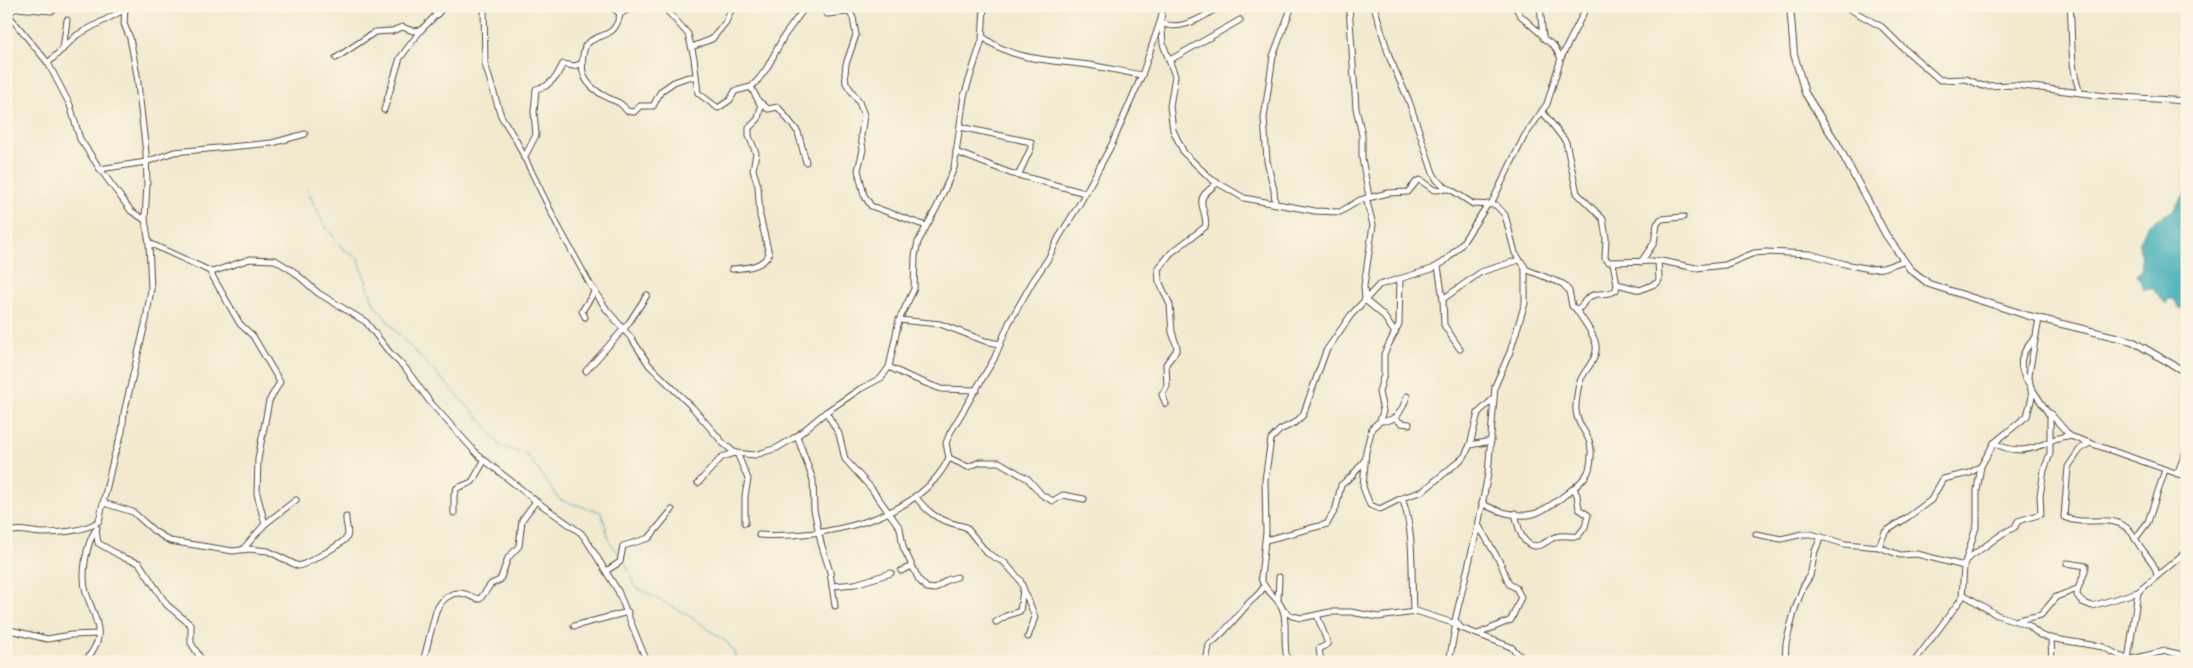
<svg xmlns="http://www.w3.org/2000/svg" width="2193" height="668" font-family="Itim,sans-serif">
	<rect width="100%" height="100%" fill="#fcf5e5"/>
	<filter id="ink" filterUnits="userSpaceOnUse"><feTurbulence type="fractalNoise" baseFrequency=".02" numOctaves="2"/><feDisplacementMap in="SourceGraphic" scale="10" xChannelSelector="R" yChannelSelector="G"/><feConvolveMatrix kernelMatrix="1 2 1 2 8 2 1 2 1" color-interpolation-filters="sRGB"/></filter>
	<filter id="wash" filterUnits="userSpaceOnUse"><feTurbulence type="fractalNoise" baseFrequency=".0096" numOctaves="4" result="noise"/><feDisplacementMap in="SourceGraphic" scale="20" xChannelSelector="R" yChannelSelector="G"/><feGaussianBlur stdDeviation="1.12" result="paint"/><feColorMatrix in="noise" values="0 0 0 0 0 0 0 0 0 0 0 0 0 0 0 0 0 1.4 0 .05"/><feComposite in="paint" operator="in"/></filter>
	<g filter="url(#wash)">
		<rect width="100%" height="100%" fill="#f1eacf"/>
		<polygon fill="#3aabb6" stroke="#3a6a6a" points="2187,191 2187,302 2184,309 2179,308 2174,299 2168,299 2166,304 2152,288 2144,289 2137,274 2142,271 2139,244 2148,225 2172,211"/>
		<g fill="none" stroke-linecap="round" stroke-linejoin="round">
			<g stroke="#3aabb6" stroke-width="1">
				<polyline points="307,190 324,224 342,248 358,258 374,304 399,335 485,424 500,446 527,455 560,500 601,512 610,542 618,553"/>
				<polyline points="626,564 634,586 691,617 728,643 739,662"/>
			</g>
		</g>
	</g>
	<g filter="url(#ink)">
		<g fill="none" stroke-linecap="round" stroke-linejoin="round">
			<g stroke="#564739" stroke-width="7">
				<g id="minor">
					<polyline points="431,6 437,15"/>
					<polyline points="484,6 485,64 501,116 516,140 558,226 591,286 607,310 632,339 649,365 693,408 723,443 735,453 755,455 777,448 797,436 826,412 860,389 881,378 889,367 899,320 914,289 915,256 918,242 937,207 954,168 964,96 982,40 984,6"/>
					<polyline points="611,6 620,14 635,6"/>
					<polyline points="641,6 649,6"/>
					<polyline points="663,6 688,34 694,58 698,93 718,108 730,100 735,91 751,87 758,80 767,68 784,36 806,6"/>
					<polyline points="821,6 827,14 847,12 850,13 853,18 856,35 846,64 845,74 846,83 859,102 864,115 861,136 863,150 858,170 864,195 871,206 926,226"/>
					<polyline points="1349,6 1356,108 1362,135 1362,158 1369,197"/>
					<polyline points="1374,6 1390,59 1409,101 1433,173 1437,180 1447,188"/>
					<polyline points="1515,6 1520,15 1543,36"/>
					<polyline points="1540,6 1543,38 1554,46 1561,58"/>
					<polyline points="1844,6 1882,27 1900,45 1940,80 1966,79 1983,86 2015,85 2106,96 2187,101"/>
					<path d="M2070 6C2073 38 2069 62 2080 93"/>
					<polyline points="6,12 48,63 70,105 80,139 100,169 131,211 145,220"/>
					<polyline points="8,13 17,8 51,11 61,6"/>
					<path d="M620 14C615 41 595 32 585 46 578 72 583 85 608 98 617 102 621 102 627 111L634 112 640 106H653L661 91 674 82 688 77H696"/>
					<polyline points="1161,19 1163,44 1175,76 1170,106 1173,130 1184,153 1211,179 1244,198 1315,211 1340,212 1360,200 1388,193 1408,192 1417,181 1420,180 1434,190 1450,189 1473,204 1496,205 1505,215 1515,253 1525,267 1525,303 1510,352 1495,386 1488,474 1478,526 1455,620 1461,628 1511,647 1526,662"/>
					<path d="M1162 23C1179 32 1205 17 1219 6"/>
					<path d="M983 37C1012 61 1054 60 1089 65 1107 68 1125 72 1142 75"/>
					<polyline points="692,47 712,39 726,22 730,12 735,6"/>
					<polyline points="63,49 67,20"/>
					<polyline points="336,58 375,32 392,31 402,27 413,31 421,30"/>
					<polyline points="1170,60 1240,20"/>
					<polyline points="48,63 77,35 131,6"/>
					<polyline points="2181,102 2187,92"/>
					<polyline points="761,103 768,109 778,107 798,132 806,162"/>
					<polyline points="384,110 400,58 421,30 445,6"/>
					<polyline points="1542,111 1566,142 1577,193 1603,219 1606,238 1605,258 1609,262 1661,261 1696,268 1725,265 1754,253 1766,252 1810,254 1845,264 1870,269 1883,268 1903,261"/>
					<polyline points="960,127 1031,142 1031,148 1018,176"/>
					<polyline points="956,152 1010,173 1085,193"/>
					<polyline points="524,158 536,135 534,112 536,89 546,86 556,77 563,64 574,66 583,63"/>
					<polyline points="100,169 146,162 174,152 272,143 305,134"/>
					<polyline points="1366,198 1373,225 1364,286 1365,300 1383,315 1395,333"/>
					<polyline points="1275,203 1274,190 1267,161 1264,118 1273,56 1292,6"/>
					<polyline points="1491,204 1524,137 1547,104 1561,58 1587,6"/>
					<polyline points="149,243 212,272 250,259 275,260 293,271 318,293 366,322 390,353 406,369 430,402 478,455 536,501 581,533 587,541 618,591 647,662"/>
					<polyline points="1641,262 1654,243 1657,224 1661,219 1683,217"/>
					<polyline points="1438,266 1443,299 1444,325 1460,349"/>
					<path d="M732 269C745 268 763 267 769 254L760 216 758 186 753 170 756 153 749 136V128L758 119 761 106 751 87"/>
					<path d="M1525 269 1563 284 1569 291 1572 306 1576 309 1581 307C1592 286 1605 299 1616 290L1617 284 1613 263"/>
					<polyline points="210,272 240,324 253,336 280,382 269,401 258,459 257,494 265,524"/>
					<polyline points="1400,279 1399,324 1384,354 1384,374 1379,392 1383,411 1380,421 1372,428 1366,451 1363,487 1370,505 1380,509 1402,498 1423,491 1464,457 1470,445 1478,413 1493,399"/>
					<polyline points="1617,284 1640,290 1657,283 1659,280 1658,261"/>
					<polyline points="1443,299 1481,272 1519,260"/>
					<polyline points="585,317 582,311 595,291"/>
					<polyline points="899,320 940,324 985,341 1000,344"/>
					<polyline points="889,367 910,377 941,389 977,390"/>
					<polyline points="586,371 628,324 647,295"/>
					<path d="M2029 384C2017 366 2019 355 2034 339"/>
					<path d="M1166 404 1162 395 1167 386 1166 364 1176 351 1177 347 1172 332 1170 305 1159 281 1158 269 1171 253 1205 227C1209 216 1197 204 1204 195 1208 190 1213 187 1217 183"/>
					<polyline points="826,412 839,434 845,459 871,488 900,528 903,547 919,580 927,588 935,589 947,580 957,577"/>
					<polyline points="2050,413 2070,436"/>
					<polyline points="1395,418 1401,423 1409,424"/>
					<path d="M1380 421C1397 422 1402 411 1407 396"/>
					<polyline points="797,436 813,480 814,510 821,543 830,572 835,606"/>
					<path d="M1994 443C2011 452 2026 452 2044 444 2052 440 2060 436 2070 436L2187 477"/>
					<path d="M2090 443 2081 448 2068 467 2064 517C2086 528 2113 511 2131 532 2135 537 2138 544 2142 549 2148 557 2156 565 2157 576"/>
					<polyline points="1470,445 1491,441"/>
					<polyline points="737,453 748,479 745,496 745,523"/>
					<polyline points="949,458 968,467 980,462 999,462 1028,479 1042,495 1053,501 1063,495 1084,499"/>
					<polyline points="2177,474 2187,449"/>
					<polyline points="698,483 722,457 735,453"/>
					<path d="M915 496C931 517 941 521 966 527L987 553 1005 563 1020 580 1035 617 1028 637"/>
					<path d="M1402 498C1415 533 1411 573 1413 610L1456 624"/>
					<path d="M104 503 133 512 154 531 170 541 233 551 249 549 268 551 298 566C305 565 343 544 347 537 350 532 345 524 346 517"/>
					<path d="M1482 503C1494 511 1518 518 1533 514 1546 511 1577 487 1585 477 1590 471 1591 462 1591 455 1593 433 1574 427 1576 405 1577 396 1577 388 1581 379 1586 368 1598 359 1596 345 1594 333 1582 319 1576 309"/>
					<polyline points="454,513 454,495 457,488 472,482 484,461"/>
					<path d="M1515 513C1518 526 1522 551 1541 545 1547 542 1552 537 1559 536 1565 535 1572 537 1578 536L1585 527 1588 515 1579 509 1577 495 1574 488"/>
					<polyline points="96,530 98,543 124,558 139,563 167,605 191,625 191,643 203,662"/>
					<path d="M6 533C19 528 28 532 41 533 58 533 84 532 99 521L114 456 122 432 124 413 146 320 151 289 149 243 145 220 147 183 146 153 137 75 130 38 124 24 125 6"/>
					<polyline points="1756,534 1781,539 1803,534 1811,534 1845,544 1879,547 1900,555 1917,554 1964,566"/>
					<path d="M759 535C821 539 919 520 949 458L946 443 950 433 994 359 1009 323 1033 281 1048 259 1059 237 1080 203 1112 144 1142 75 1161 19 1163 6"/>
					<polyline points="2135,539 2148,522 2165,470"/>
					<polyline points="1266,540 1327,524 1336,508 1341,485 1352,476 1364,461"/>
					<polyline points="1879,547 1885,532 1908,517 1931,500 1943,479 1970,473 1981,466"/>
					<polyline points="243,549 265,524 296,500"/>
					<polyline points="1966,560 2002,534 2015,527 2018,521 2041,514 2040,496 2044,470 2050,454 2050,416 2031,387"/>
					<path d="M2067 563 2086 566C2085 577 2077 585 2077 595L2082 602 2092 606 2138 592 2187 551"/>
					<polyline points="606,571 620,562 623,546 649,538 672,510"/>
					<polyline points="901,571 912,566"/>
					<polyline points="832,586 855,584 891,573"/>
					<polyline points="1963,594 1997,615 2028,625 2040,635 2049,638 2103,647 2128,660 2165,651 2187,656"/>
					<polyline points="1278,600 1279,577"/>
					<polyline points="1283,610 1292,616 1302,618 1330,612 1351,612 1378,617 1415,612"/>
					<polyline points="1317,615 1328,644 1319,649 1321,662"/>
					<polyline points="2018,620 2041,615 2056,597 2077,589"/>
					<polyline points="996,622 1006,616 1020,611 1023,590"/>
					<polyline points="574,626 628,612"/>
					<polyline points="6,629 47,639 71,635 98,634"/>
					<polyline points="1478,634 1511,620 1521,597 1516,588 1509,584 1501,564 1479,526"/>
					<polyline points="2051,638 2052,662"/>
					<polyline points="2128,660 2138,592"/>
					<path d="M85 662C90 655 97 646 98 638 100 623 90 606 86 592 81 575 86 542 97 528"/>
					<path d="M423 662 436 611C441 600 451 590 465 594 470 595 474 599 480 599L491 584 500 580 508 558 519 546 522 520 536 501"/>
					<path d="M1206 662 1209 645C1225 633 1235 618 1248 604 1254 597 1260 595 1264 586"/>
					<path d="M1288 662C1282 645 1288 627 1283 610 1278 596 1263 591 1261 577L1266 532 1265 480 1271 439 1280 430 1296 422 1303 415 1326 351 1351 315 1379 285 1432 269 1444 262 1461 245 1488 204"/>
					<polyline points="1449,662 1456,623"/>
					<polyline points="1785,662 1786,643 1795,609 1803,587 1810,576 1815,551 1821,537"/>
					<polyline points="1914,662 1962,598 1964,566 1977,524 1977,490 1981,466 1994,443 2027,416 2032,397 2029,377 2030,368 2039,319"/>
				</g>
			</g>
			<g stroke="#564739" stroke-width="8">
				<polyline id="tertiary" points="1790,6 1794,54 1805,93 1836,142 1886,235 1910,269 1929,284 2029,316 2132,341 2187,373"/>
			</g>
			<use href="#minor" stroke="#fff" stroke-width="5"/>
			<use href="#tertiary" stroke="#fff" stroke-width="6"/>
		</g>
	</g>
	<rect width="2193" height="668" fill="none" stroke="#fcf5e5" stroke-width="25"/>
</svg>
